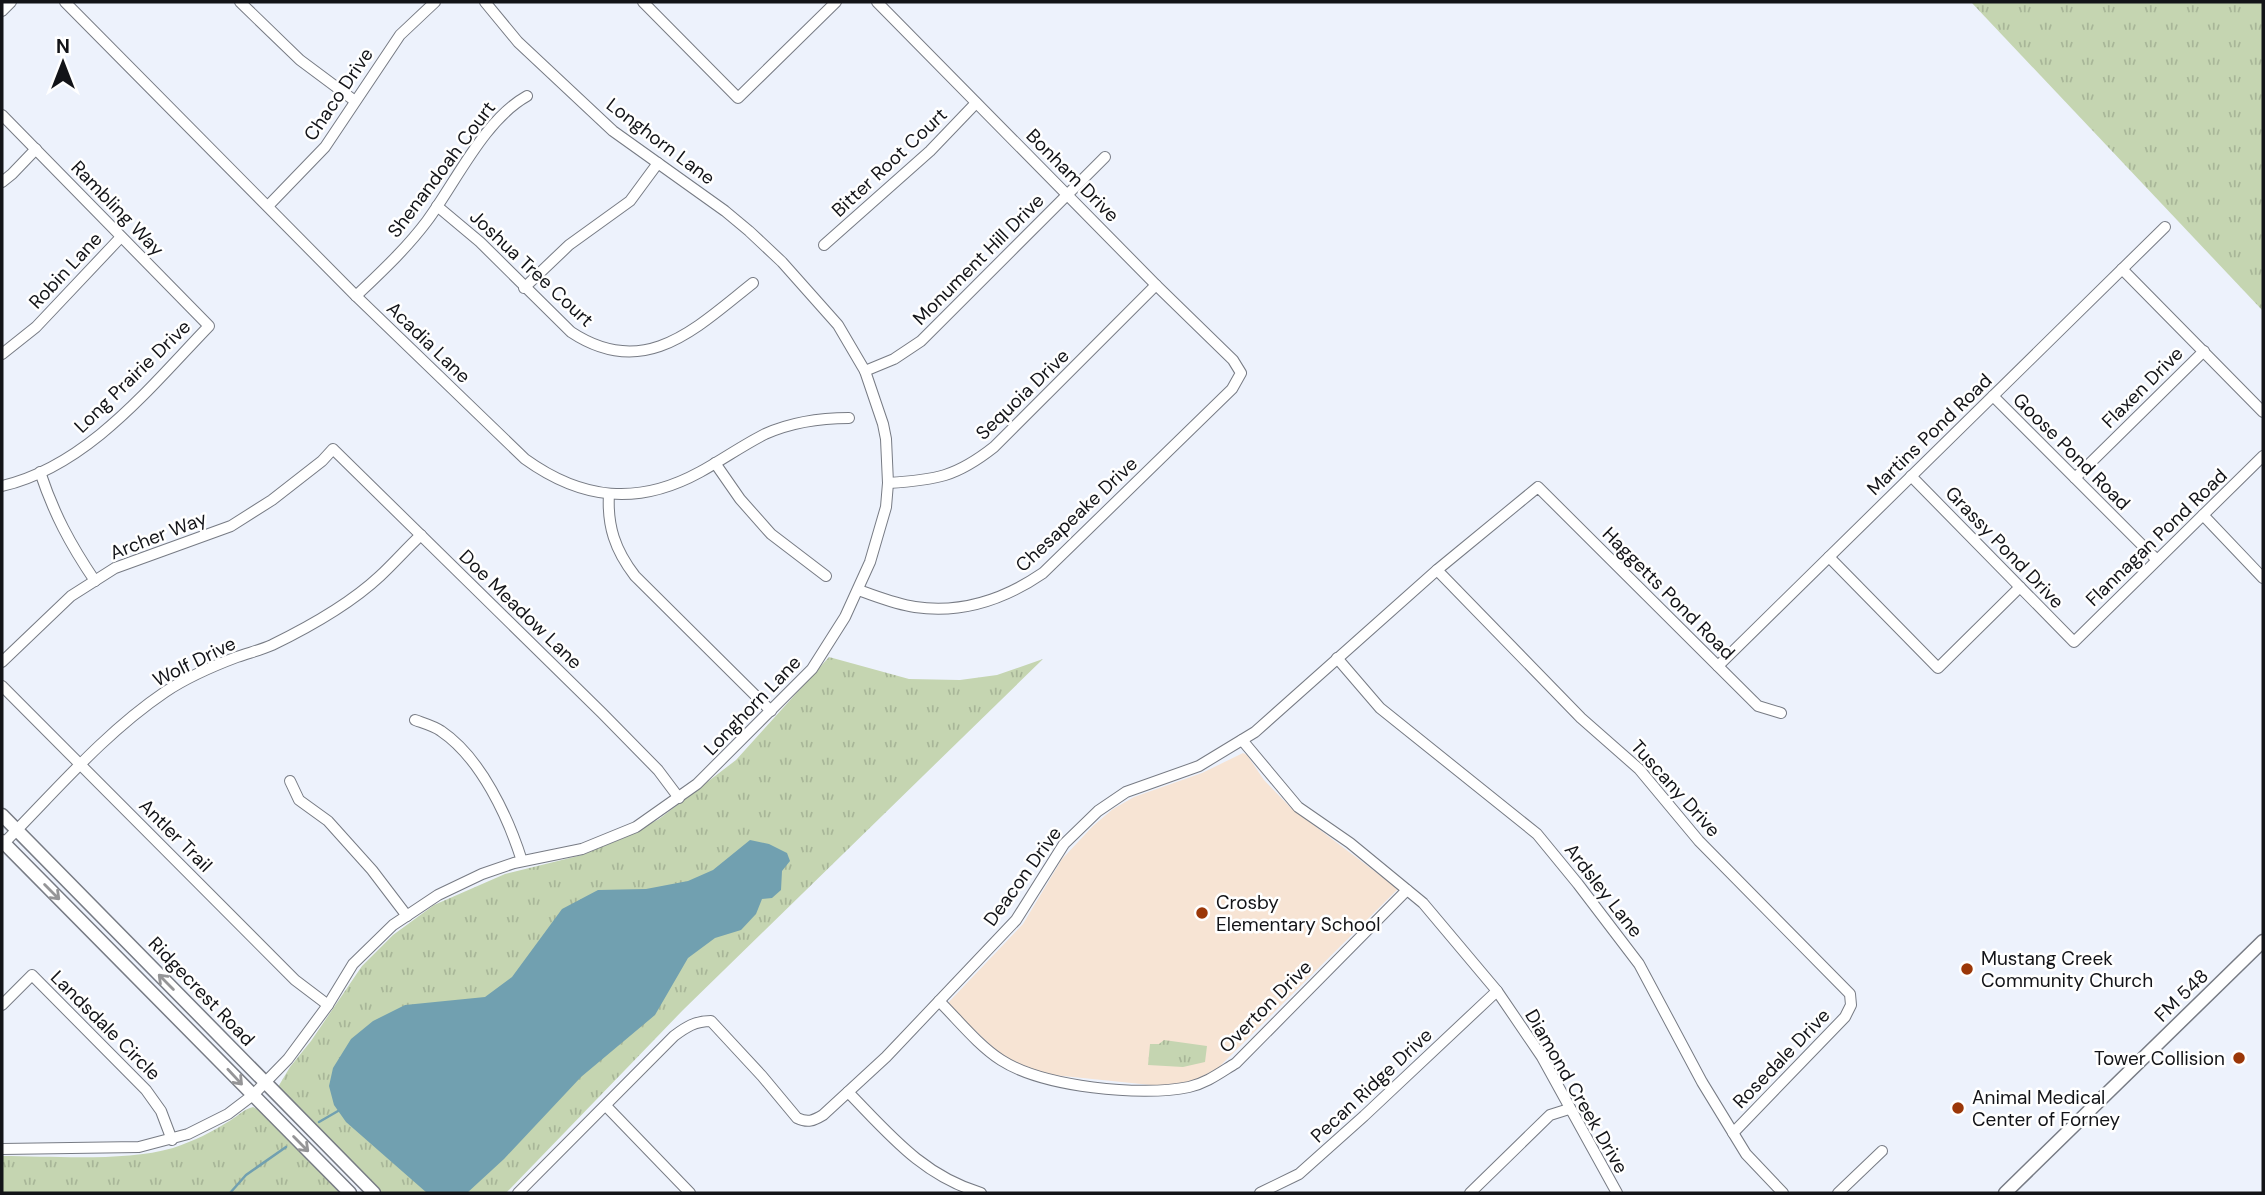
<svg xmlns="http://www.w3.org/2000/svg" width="2265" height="1195" font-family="'DM Sans',sans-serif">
	<defs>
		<pattern id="grass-tufts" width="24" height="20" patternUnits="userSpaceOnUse" patternTransform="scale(1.75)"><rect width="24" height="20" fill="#c5d5b1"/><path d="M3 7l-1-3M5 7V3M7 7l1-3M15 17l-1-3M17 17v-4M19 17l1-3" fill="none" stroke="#a8b698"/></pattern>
	</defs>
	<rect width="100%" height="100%" fill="#edf2fc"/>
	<polygon fill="#f7e4d4" points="1243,753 1247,755 1264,780 1291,808 1398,889 1217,1069 1193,1081 1161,1086 1053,1075 1028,1070 1013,1063 997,1051 947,1004 1023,924 1062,859 1093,826 1113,809 1134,797 1202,773"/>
	<g fill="url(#grass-tufts)">
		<polygon points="1971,2 2263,2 2263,311"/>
		<polygon points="829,657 909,679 960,680 997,675 1043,659 683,1010 506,1193 379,1193 278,1087 290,1067 311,1041 362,966 393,935 434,905 505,874 582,855 623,838 659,819 736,760"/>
		<polygon points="1164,1040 1207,1046 1205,1062 1183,1067 1148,1065 1150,1044 1159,1044"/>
		<path d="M253 1107 261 1111 343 1193H2V1156C53 1156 124 1162 173 1148 194 1141 212 1132 231 1120 239 1115 244 1109 253 1107Z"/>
	</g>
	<polygon fill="#71a0b0" points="750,840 769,844 787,853 790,861 782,871 781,890 772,898 762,899 756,914 741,930 715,938 688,958 655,1015 581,1077 504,1159 467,1193 427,1193 346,1122 334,1105 329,1086 333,1068 351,1039 373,1021 405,1005 485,997 512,977 562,909 598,890 646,889 688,881 713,870"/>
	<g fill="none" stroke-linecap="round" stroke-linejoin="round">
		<g stroke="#71a0b0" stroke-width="2.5">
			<polyline points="319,1122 338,1111"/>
			<polyline points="230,1193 246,1175 286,1147"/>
		</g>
		<g stroke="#777b84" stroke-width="12">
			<g id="street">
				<path d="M65 2 356 296 525 459C582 500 638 506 700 472 722 460 743 445 765 434 792 422 820 418 849 418"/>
				<polyline points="240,2 300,60 355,101"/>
				<polyline points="643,2 738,98 836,2"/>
				<polyline points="2,11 11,2"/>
				<path d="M2 115 209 326C150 387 88 466 2 486"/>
				<polyline points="2,182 12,174 36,149"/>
				<polyline points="268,206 325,147 400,35 435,2"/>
				<path d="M437 206 480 242 571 332C645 381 696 328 753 283"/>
				<polyline points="824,245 930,151 976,103"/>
				<polyline points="2122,269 2263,412"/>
				<polyline points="524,288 569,245 630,201 658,163"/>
				<path d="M356 296C381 272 406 249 427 221 456 182 484 120 527 96"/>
				<polyline points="2,354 36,327 121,237"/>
				<polyline points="865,371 894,359 921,341 1105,157"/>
				<polyline points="1993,396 2157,560"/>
				<polyline points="715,463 740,499 771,534 826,576"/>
				<path d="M40 472C54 514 70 544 95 581"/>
				<polyline points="1911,476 2074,642 2263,456"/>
				<polyline points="2075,478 2204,351"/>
				<path d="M888 483C936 480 956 477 994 447L1156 285"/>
				<path d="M609 494C607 526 615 550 635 576L771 711"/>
				<polyline points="2203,515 2263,578"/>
				<polyline points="1829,557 1938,668 2020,587"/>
				<polyline points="1437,570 1581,718 1639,769 1699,841 1850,994 1851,1005 1845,1017 1733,1133"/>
				<path d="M858 590C876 596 895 604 915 607 962 614 1005 599 1043 573L1232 389 1241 373 1233 360 1156 285 877 2"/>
				<polyline points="1337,658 1380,708 1537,834 1578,884 1639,964 1702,1082 1746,1154 1783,1193"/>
				<polyline points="2,662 71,596 115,568 231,526 272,500 322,461 333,449 602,713 658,770 679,798"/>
				<polyline points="1718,666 2165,227"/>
				<polyline points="2,686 295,980 328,1005"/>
				<path d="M415 720C423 723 434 726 441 731 481 758 508 817 522 861"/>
				<polyline points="1242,740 1298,807 1350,843 1423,903 1497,991 1542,1057 1617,1193"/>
				<polyline points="290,781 299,800 328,821 372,870 407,916"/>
				<path d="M2 845C54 793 103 734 165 692 186 678 213 666 237 657 248 653 261 650 272 645 309 627 349 605 380 576 394 563 407 548 421 535"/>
				<path d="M939 1001C959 1021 978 1045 1001 1060 1043 1087 1141 1097 1189 1087 1207 1083 1221 1072 1236 1063L1407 890"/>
				<polyline points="2,1005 32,975 146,1090 161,1111 172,1140"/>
				<path d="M848 1092C890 1135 922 1175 981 1193"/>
				<polyline points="606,1106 690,1193"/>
				<polyline points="2,1149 139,1147 188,1134 228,1114 253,1095 288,1059 328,1005 353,964 393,925 438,895 482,874 514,863 582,849 636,827 697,784 812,669 845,617 870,562 886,507 888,483 886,439 883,424 865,371 838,325 782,262 749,231 725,211 613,131 518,42 485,2"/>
				<path d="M518 1193 674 1036C686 1027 695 1021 711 1021L762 1076 797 1118C808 1123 813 1121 823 1115L886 1057 1016 920 1064 844 1098 811 1126 792 1199 766 1255 732 1437 570 1538 487 1758 706 1781 713"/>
				<polyline points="1260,1193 1299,1174 1364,1116 1497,991"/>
				<polyline points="1470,1193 1550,1115 1569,1109"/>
				<polyline points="1838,1193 1882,1151"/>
			</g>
		</g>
		<g stroke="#777b84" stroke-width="15">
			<g id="secondary">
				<polyline points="2,815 374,1193"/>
				<polyline points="2,841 350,1193"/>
				<polyline points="2005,1193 2263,941"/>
			</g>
		</g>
		<use href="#street" stroke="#fff" stroke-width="10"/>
		<use href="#secondary" stroke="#fff" stroke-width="12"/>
	</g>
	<defs><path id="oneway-shaft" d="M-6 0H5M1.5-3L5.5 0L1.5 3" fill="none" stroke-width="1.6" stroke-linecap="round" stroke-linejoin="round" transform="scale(1.75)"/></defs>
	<g stroke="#959597">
		<use href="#oneway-shaft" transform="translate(52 892) rotate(45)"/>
		<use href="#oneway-shaft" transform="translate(166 982) rotate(-135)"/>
		<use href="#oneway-shaft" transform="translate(235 1077) rotate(47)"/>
		<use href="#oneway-shaft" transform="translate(301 1144) rotate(45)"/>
	</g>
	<g fill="#9b3708" stroke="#fff" stroke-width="2.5">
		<circle cx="1202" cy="913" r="7"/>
		<circle cx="1967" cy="969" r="7"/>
		<circle cx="2239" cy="1058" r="7"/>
		<circle cx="1958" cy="1108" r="7"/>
	</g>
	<g text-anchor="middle" stroke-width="5" stroke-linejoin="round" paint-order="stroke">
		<g font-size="19" fill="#131418" stroke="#fff">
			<text transform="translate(338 94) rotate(-56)" y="7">Chaco Drive</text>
			<text transform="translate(661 141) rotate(37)" y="7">Longhorn Lane</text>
			<text transform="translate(889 162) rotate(-43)" y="7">Bitter Root Court</text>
			<text transform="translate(441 169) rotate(-53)" y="7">Shenandoah Court</text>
			<text transform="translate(1073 175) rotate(45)" y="7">Bonham Drive</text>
			<text transform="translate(118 208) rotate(46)" y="7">Rambling Way</text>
			<text transform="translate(978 259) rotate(-45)" y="7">Monument Hill Drive</text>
			<text transform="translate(532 268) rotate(43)" y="7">Joshua Tree Court</text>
			<text transform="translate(65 270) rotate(-47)" y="7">Robin Lane</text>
			<text transform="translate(429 342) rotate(44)" y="7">Acadia Lane</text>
			<text transform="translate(132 376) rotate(-44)" y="7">Long Prairie Drive</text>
			<text transform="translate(2142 387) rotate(-45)" y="7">Flaxen Drive</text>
			<text transform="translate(1022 394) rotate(-44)" y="7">Sequoia Drive</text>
			<text transform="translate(1929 434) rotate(-44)" y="7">Martins Pond Road</text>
			<text transform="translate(2072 451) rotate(45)" y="7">Goose Pond Road</text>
			<text transform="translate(1076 514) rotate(-43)" y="7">Chesapeake Drive</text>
			<text transform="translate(158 535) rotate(-21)" y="7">Archer Way</text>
			<text transform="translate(2156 537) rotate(-44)" y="7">Flannagan Pond Road</text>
			<text transform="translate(2005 547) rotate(46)" y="7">Grassy Pond Drive</text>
			<text transform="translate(1669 593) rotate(45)" y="7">Haggetts Pond Road</text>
			<text transform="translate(521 609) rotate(44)" y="7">Doe Meadow Lane</text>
			<text transform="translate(194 661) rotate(-26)" y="7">Wolf Drive</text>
			<text transform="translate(752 705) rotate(-46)" y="7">Longhorn Lane</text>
			<text transform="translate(1676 788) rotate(48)" y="7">Tuscany Drive</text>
			<text transform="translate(176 835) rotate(45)" y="7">Antler Trail</text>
			<text transform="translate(1022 876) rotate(-54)" y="7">Deacon Drive</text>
			<text transform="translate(1604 890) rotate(52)" y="7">Ardsley Lane</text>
			<text transform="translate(202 991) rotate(46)" y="7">Ridgecrest Road</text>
			<text transform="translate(2181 995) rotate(-44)" y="7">FM 548</text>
			<text transform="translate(1265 1006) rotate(-45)" y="7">Overton Drive</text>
			<text transform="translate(106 1025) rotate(45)" y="7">Landsdale Circle</text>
			<text transform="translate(1781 1058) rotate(-46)" y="7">Rosedale Drive</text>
			<text transform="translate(1371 1085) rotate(-43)" y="7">Pecan Ridge Drive</text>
			<text transform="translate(1577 1091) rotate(60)" y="7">Diamond Creek Drive</text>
		</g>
		<g font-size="19" fill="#131418" stroke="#fff" text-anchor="start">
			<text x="1216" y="909">Crosby<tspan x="1216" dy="22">Elementary School</tspan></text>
			<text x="1981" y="965">Mustang Creek<tspan x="1981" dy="22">Community Church</tspan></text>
			<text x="2225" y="1065" text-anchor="end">Tower Collision</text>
			<text x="1972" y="1104">Animal Medical<tspan x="1972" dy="22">Center of Forney</tspan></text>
		</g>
	</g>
	<rect width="2265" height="1195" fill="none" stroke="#131418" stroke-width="7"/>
	<g transform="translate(63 63)" stroke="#ffffff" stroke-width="5" paint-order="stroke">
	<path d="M0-5L12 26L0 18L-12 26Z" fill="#131418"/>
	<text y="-10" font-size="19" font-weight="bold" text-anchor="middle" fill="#131418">N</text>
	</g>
</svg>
